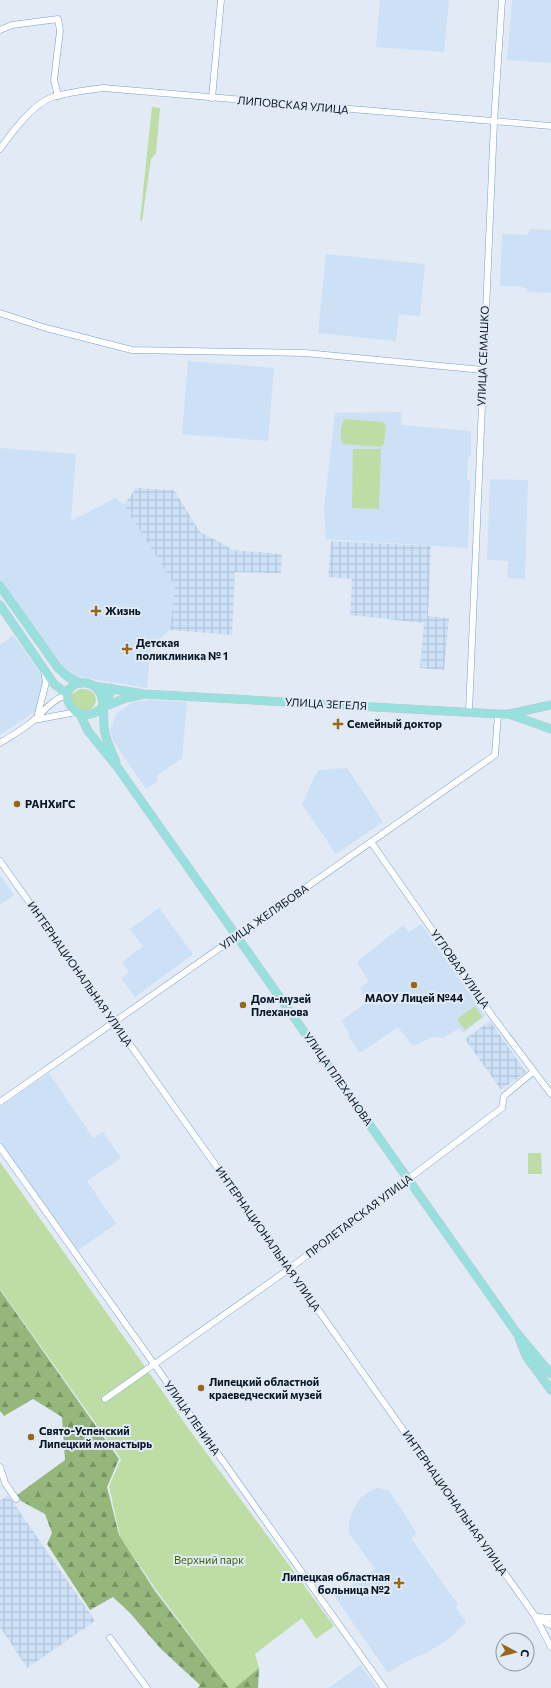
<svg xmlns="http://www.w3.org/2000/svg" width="551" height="1688" font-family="Commissioner,sans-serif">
	<defs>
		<pattern id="industrial-grid" width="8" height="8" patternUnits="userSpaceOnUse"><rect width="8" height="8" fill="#cce0f6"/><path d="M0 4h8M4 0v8" fill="none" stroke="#aebfd3"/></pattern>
		<pattern id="forest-firs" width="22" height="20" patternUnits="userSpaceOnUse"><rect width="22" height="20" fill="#96b77b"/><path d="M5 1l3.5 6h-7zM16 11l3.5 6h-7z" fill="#789465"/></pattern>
	</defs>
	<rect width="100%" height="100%" fill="#e2ebf5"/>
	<g fill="#cce0f6">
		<polygon points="380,0 449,0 444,52 376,47"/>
		<polygon points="512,0 551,0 551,63 507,60"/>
		<polygon points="530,229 551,230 551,293 527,292 527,289 519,286 500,286 502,234 528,235"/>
		<polygon points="326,254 425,264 420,316 399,314 396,341 318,333"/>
		<polygon points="188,361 274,368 268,441 182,434"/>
		<polygon points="402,412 401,425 471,431 471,456 468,458 467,479 470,481 468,548 326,539 324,508 335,413"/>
		<polygon points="0,448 76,454 71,521 116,498 124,505 175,586 170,630 151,646 147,688 69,675 61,667 0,580"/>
		<polygon points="490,479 528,480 525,579 507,578 508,561 487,560"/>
		<polygon points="13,635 43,677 43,691 37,710 0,735 0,645"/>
		<polygon points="150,700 187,702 182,758 156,776 158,781 146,789 113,741 110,731 116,714 133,702"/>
		<polygon points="347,768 383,822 336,854 302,804 318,770"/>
		<polygon points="0,875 14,895 0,905"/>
		<polygon points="159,908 193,954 135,997 121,978 129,972 122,962 143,946 130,929"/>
		<polygon points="421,924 485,1016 463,1033 459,1028 444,1038 432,1037 416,1045 412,1045 398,1027 363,1051 359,1052 349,1037 349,1032 341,1021 368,1001 360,988 369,982 357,962 403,925 409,932"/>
		<polygon points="49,1073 93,1138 103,1132 121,1158 87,1181 116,1224 77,1251 0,1141 0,1107"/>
		<polygon points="377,1488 389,1490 417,1534 411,1538 458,1605 456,1607 466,1622 451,1637 428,1652 401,1664 388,1673 335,1597 375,1569 349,1533 349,1522 352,1512 360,1498 368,1492"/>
		<polygon points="360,1665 377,1688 329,1688 337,1682"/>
	</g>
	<g fill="url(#industrial-grid)">
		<polygon points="136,488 174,490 200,532 225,545 232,550 282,554 281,573 235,572 232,635 170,630 175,586 124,505"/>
		<polygon points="331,541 431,546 428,616 449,618 444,670 420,668 424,623 350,615 352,579 328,577"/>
		<polygon points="490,1021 526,1072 501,1090 465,1039"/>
		<polygon points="8,1495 95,1621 27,1668 0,1627 0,1501"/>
	</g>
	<g fill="#bddda5">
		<polygon points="152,107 160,108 156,153 151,159 142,221 140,220"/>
		<path d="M345 419 383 422 386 426 384 444 381 447 343 444C339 438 340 425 345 419Z"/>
		<polygon points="353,449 381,449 379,509 352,508"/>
		<path d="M80 689C111 688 90 729 72 700V694Z"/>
		<polygon points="475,1006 482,1017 465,1030 457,1019"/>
		<polygon points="528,1153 541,1153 542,1174 528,1174"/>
		<polygon points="0,1162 191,1432 334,1626 316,1639 302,1618 255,1654 259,1668 235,1688 229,1688 157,1591 120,1537 109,1486 121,1459 0,1289"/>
	</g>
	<g fill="url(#forest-firs)">
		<polygon points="0,1290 119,1459 107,1487 119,1535 155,1591 229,1688 198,1688 200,1685 161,1649 130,1613 113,1597 90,1610 47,1544 52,1533 45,1514 21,1501 17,1495 65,1460 62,1417 33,1399 4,1416 0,1411"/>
		<polygon points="259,1668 258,1688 235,1688"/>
	</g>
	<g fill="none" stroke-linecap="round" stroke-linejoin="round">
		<g stroke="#759fce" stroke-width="7">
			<g id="minor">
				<polyline points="0,30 12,25 58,19 60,31 54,80 58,96"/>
				<polyline points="212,98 221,0"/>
				<path d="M0 149C11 133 35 102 53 97 69 92 87 90 103 88L551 126"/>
				<polyline points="0,313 46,328 132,350 305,353 483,370"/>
				<polyline points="469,712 494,122 502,0"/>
				<polyline points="38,714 46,682 44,671"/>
				<polyline points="34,720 76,712"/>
				<path d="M0 743C11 736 24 729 34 720 44 711 52 700 66 695"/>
				<polyline points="371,842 493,1017 551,1094"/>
				<polyline points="0,861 535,1616 551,1647"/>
				<polyline points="0,1102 495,755 498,714"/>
				<polyline points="0,1147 384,1688"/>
				<polyline points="105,1399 289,1269 502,1108 504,1096 533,1072"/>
				<polyline points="0,1467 5,1483 16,1499"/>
				<polyline points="536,1617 551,1625"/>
				<polyline points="539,1617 551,1618"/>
				<polyline points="110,1638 147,1688"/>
			</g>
		</g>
		<g stroke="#c3c7cb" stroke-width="9">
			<g id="major">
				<polyline points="0,586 58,668 68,677 80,683"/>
				<polyline points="0,605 54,684 66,693"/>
				<polyline points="94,686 144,694 498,714 509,714 551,705"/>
				<path d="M111 688C108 706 95 720 76 712 51 689 85 672 99 691 106 700 102 721 105 733 107 743 112 752 116 762"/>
				<polyline points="103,707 126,698 141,695"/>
				<polyline points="80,714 88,731 118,768 516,1332 551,1374"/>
				<polyline points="509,714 551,729"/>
				<polyline points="519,1338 526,1356 551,1390"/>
			</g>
		</g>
		<use href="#minor" stroke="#fff" stroke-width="6"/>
		<use href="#major" stroke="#97e0de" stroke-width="8"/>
	</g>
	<g fill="#99671b" stroke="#e2ebf5" stroke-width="1.5">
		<path d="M94 605h4v4h4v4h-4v4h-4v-4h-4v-4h4z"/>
		<path d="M125 643h4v4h4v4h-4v4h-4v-4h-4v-4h4z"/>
		<path d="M336 718h4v4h4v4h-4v4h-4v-4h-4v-4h4z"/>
		<circle cx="17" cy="804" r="4"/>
		<circle cx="414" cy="985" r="4"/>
		<circle cx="243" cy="1005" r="4"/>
		<circle cx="201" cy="1388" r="4"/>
		<circle cx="31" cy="1437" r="4"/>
		<path d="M397 1577h4v4h4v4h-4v4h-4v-4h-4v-4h4z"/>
	</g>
	<g text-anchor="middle" stroke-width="4" stroke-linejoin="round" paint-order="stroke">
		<g font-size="11" fill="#071728" stroke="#e2ebf5">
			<text transform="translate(293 105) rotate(5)" y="4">ЛИПОВСКАЯ УЛИЦА</text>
			<text transform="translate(483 356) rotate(-88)" y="4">УЛИЦА СЕМАШКО</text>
			<text transform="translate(326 704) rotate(3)" y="4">УЛИЦА ЗЕГЕЛЯ</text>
			<text transform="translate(264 917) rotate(-35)" y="4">УЛИЦА ЖЕЛЯБОВА</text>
			<text transform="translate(460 969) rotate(55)" y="4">УГЛОВАЯ УЛИЦА</text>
			<text transform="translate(80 974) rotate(55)" y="4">ИНТЕРНАЦИОНАЛЬНАЯ УЛИЦА</text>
			<text transform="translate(338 1079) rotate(55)" y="4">УЛИЦА ПЛЕХАНОВА</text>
			<text transform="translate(359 1216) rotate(-37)" y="4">ПРОЛЕТАРСКАЯ УЛИЦА</text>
			<text transform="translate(268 1239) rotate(55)" y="4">ИНТЕРНАЦИОНАЛЬНАЯ УЛИЦА</text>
			<text transform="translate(192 1418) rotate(55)" y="4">УЛИЦА ЛЕНИНА</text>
			<text transform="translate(455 1503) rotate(55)" y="4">ИНТЕРНАЦИОНАЛЬНАЯ УЛИЦА</text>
		</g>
		<g font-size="11" font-weight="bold" fill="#071728" stroke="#e2ebf5" text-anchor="start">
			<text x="105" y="615">Жизнь</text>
			<text x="136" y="647">Детская<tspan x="136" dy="13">поликлиника № 1</tspan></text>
			<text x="347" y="728">Семейный доктор</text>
			<text x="25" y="808">РАНХиГС</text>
			<text x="414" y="1002" text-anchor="middle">МАОУ Лицей №44</text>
			<text x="251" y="1003">Дом-музей<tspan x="251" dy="13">Плеханова</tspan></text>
			<text x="209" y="1386">Липецкий областной<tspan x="209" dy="13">краеведческий музей</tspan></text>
			<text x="39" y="1435">Свято-Успенский<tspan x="39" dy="13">Липецкий монастырь</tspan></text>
			<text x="390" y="1581" text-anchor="end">Липецкая областная<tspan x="390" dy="13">больница №2</tspan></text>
		</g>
		<g font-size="11" fill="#3b630a" stroke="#e2ebf5">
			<text x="209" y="1564">Верхний парк</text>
		</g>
	</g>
	<g transform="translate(515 1652) rotate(97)"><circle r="19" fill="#e2ebf5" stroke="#8a96a3"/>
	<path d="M0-3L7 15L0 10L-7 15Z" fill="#99671b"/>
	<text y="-6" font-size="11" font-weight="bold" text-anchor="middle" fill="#071728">С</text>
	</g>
</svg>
